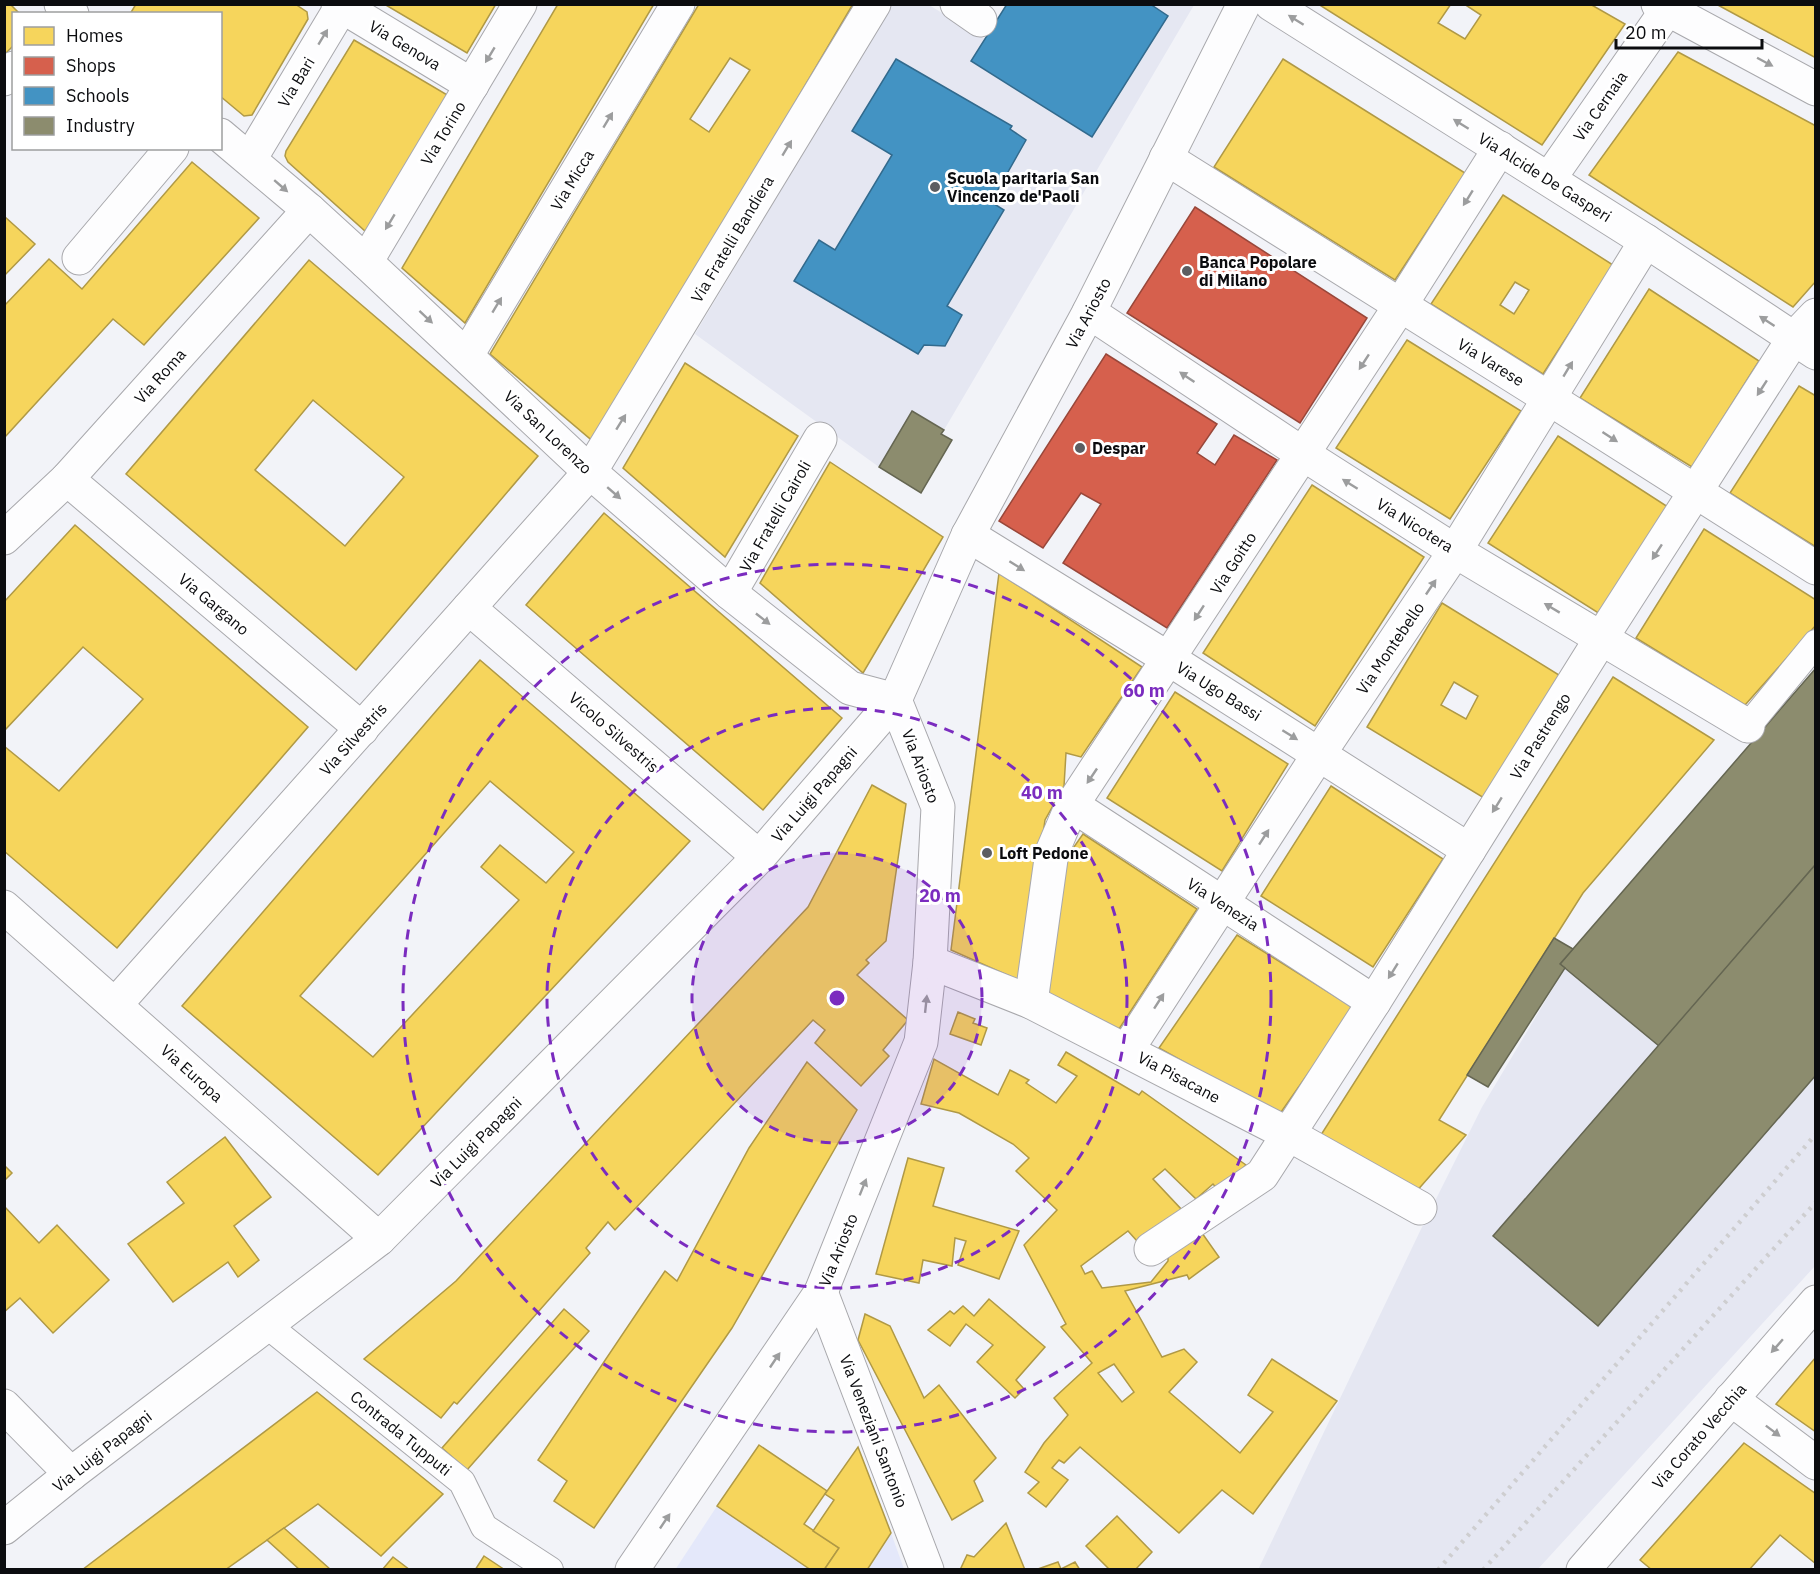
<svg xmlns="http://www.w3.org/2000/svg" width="1820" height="1574" font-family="'IBM Plex Sans',sans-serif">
	<rect width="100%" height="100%" fill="#f2f3f8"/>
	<g fill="#e5e7f2">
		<polygon points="892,5 929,5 985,39 1007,5 1194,5 944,430 912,411 879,467 695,334"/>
		<polygon points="1815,668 1815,1266 1538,1569 1258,1570 1422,1227 1482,1107 1565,968 1560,964"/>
	</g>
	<g fill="#e4e8fa">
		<polygon points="717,1506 811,1569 675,1570"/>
		<polygon points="891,1533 904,1569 867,1569"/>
	</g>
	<g fill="#f6d55c" stroke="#b09945" stroke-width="1.5" fill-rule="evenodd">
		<polygon points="4,4 10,4 20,14 14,14 14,45 4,55"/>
		<polygon points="136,4 295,4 307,12 308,19 252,115 244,116 220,96 220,14 130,14"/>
		<polygon points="384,4 496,4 467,53"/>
		<polygon points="558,4 654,4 465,323 402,268"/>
		<path d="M699 4H853L595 443 490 354ZM730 58 750 70 709 132 690 119Z"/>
		<polygon points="1318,4 1451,4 1438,23 1465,39 1481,15 1464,4 1590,4 1625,24 1542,145"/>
		<polygon points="1716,4 1816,4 1816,58"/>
		<polygon points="354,40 449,96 370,232 365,231 288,162 285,156 286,151"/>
		<polygon points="1678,52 1816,126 1816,281 1793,307 1589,175"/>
		<polygon points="1283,59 1465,173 1395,280 1214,167"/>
		<polygon points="192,162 259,218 144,345 113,319 4,438 4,306 49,259 82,289"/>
		<path d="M1503 195 1613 265 1543 374 1431 304ZM1515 282 1529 290 1514 314 1500 305Z"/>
		<polygon points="4,216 35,244 4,276"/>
		<path d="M309 260 538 456 356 670 126 474ZM313 400 404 477 345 546 255 470Z"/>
		<polygon points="1649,289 1759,361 1692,467 1580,398"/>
		<polygon points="1407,340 1521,411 1450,519 1336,448"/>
		<polygon points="685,363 798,436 725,557 623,468"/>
		<polygon points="1799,386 1816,396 1816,547 1730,493"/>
		<polygon points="1558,436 1668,507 1600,614 1488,543"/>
		<polygon points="830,462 943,537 863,673 760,583"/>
		<polygon points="1312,485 1424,557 1315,726 1203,653"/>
		<polygon points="604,513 842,718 763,810 526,605"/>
		<polygon points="75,525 308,727 117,948 4,851 4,746 59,791 143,699 83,647 4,731 4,602"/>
		<polygon points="1704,529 1816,600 1816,625 1745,705 1636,638"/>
		<polygon points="999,573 1142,667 1081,757 1066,753 1064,786 1045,820 1023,982 951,950"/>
		<path d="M1442 603 1559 675 1484 798 1367 727ZM1454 682 1478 696 1466 719 1441 705Z"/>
		<path d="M480 660 690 841 378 1175 182 1006ZM490 781 574 852 546 883 500 845 481 867 519 900 373 1057 300 996Z"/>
		<polygon points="1613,677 1714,740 1583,893 1439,1120 1466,1135 1415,1193 1319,1138"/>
		<polygon points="1175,692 1288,764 1222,871 1107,798"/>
		<polygon points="872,785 906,804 886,941 866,960 869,963 857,975 908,1020 883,1050 889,1056 861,1086 815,1043 825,1030 813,1020 615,1230 608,1222 586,1248 590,1253 457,1404 454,1402 441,1418 364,1359 456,1281 808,907"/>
		<polygon points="1331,786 1443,859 1373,967 1261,896"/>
		<polygon points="1083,834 1197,909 1119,1029 1043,991 1062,864"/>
		<polygon points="1237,935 1354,1008 1279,1115 1159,1048"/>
		<polygon points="958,1012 975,1019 973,1023 987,1028 981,1045 950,1034"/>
		<path d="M1066 1052 1139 1095 1142 1091 1246 1165 1219 1191 1213 1184 1196 1199 1165 1169 1153 1179 1182 1210 1137 1241 1128 1231 1081 1266 1085 1274 1092 1271 1102 1288 1151 1282 1168 1261V1250L1202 1233 1219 1257 1189 1279 1187 1275 1125 1291 1162 1357 1184 1349 1197 1362 1169 1392 1240 1453 1273 1412 1248 1395 1272 1359 1337 1401 1253 1514 1222 1490 1179 1533 1080 1447 1064 1463 1059 1460 1052 1468 1068 1480 1046 1507 1028 1493 1039 1482 1025 1472 1044 1443 1068 1415 1054 1398 1092 1363 1061 1327 1066 1324 1024 1245 1057 1210 1016 1171 1029 1158 1013 1144 959 1113 921 1104 934 1059 998 1095 1010 1070 1029 1080 1026 1083 1056 1103 1077 1076 1058 1065ZM1114 1364 1134 1392 1122 1402 1098 1373Z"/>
		<polygon points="807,1062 857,1110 732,1328 594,1528 554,1501 567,1481 538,1460 665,1271 677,1281 749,1148"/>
		<polygon points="225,1137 271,1197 234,1226 259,1260 238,1277 228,1262 173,1302 128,1244 184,1203 167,1182"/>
		<polygon points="908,1158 944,1168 933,1206 1019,1231 999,1279 958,1265 966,1241 955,1238 952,1266 923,1260 919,1283 876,1274"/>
		<polygon points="4,1165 12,1173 4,1181"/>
		<polygon points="4,1206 39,1243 57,1225 109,1280 53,1333 20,1298 4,1312"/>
		<polygon points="989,1299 1045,1347 1016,1380 1024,1389 1015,1398 977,1362 993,1345 966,1324 950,1346 928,1330 950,1311 954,1314 963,1306 974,1316"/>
		<polygon points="564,1309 589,1331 467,1470 442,1448"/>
		<polygon points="865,1314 890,1326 924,1398 939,1385 996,1458 974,1481 983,1501 952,1520 858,1340"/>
		<polygon points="1816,1357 1816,1432 1776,1404"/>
		<polygon points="317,1392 443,1494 381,1556 318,1504 225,1570 82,1570"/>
		<polygon points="1744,1443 1816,1494 1816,1564 1780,1535 1749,1570 1652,1570 1640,1560"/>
		<polygon points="759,1445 827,1491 804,1524 839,1548 824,1570 811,1570 717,1506"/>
		<polygon points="858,1447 891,1533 867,1570 824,1570 839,1548 813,1531 834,1500 825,1494"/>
		<polygon points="1117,1516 1152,1552 1135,1570 1110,1570 1086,1546"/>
		<polygon points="1006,1523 1025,1570 960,1570 967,1555 974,1557"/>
		<polygon points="284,1528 331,1570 300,1570 267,1540"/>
		<polygon points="484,1556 505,1570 475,1570"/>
		<polygon points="393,1557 410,1570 382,1570"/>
		<polygon points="1058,1562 1061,1569 1075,1562 1080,1570 1035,1570"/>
	</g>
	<g fill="#d6604d" stroke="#99473a" stroke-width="1.5">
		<polygon points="1195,207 1367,318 1300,423 1127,313"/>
		<polygon points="1106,354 1217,424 1197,453 1215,465 1234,435 1277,460 1167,628 1063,563 1101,504 1081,493 1043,548 999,521"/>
	</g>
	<g fill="#4393c3" stroke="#326a8d" stroke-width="1.5">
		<polygon points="1007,4 1150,4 1168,16 1092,137 971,61"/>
		<polygon points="896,59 1012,126 1010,129 1026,140 991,202 1004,210 947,306 962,315 945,346 924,345 918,354 794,281 819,240 835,250 892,155 852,131"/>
	</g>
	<g fill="#8c8c6e" stroke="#656652" stroke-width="1.5">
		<polygon points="912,411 944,430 941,434 952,440 921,493 879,467"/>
		<polygon points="1816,668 1816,864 1659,1046 1560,964"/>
		<polygon points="1816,864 1816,1075 1598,1326 1493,1236"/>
		<polygon points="1554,938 1573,949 1560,964 1565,968 1488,1087 1467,1075"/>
	</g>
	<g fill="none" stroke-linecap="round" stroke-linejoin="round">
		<g stroke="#a8a8ac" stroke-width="28">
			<g id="service">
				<polyline points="1748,726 1816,643"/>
				<polyline points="268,1326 462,1482 484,1527 550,1570"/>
			</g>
		</g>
		<g stroke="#a8a8ac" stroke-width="35">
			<g id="pedestrian">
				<polyline points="4,79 14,68"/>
				<polyline points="79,258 172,148"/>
				<polyline points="1031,1002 1052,852"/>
			</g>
		</g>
		<g stroke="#a8a8ac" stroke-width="35">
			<g id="minor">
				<polyline points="61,4 72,14"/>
				<polyline points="338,4 472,85"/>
				<polyline points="957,4 980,20"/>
				<polyline points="1271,4 1646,241 1816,353"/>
				<polyline points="1658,4 1816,89"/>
				<polyline points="220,135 309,210 366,262 590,472 730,593 850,688 895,700 938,807 930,962 921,1042 821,1292 632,1570"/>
				<polyline points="1166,158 1550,399 1816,568"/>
				<polyline points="250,159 343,4"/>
				<polyline points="1549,179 1671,4"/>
				<polyline points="366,262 520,4"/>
				<polyline points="1089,312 1303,454 1455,551 1748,726"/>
				<polyline points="467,355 678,4"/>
				<polyline points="67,479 362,729"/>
				<polyline points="968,535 1169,659 1469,850"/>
				<polyline points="4,538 67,479 309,210"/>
				<polyline points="730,593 820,439"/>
				<polyline points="469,608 759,857"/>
				<polyline points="1072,805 1374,1002"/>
				<polyline points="1052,852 1072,805 1400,306 1500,148"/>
				<polyline points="4,907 379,1239"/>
				<polyline points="930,962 1031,1002 1288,1134 1420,1208"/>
				<polyline points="115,1005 590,472 874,4"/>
				<polyline points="1127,1050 1319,754 1455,551 1646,241"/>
				<polyline points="1151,1249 1262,1175 1374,1002 1602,637 1794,338 1816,315"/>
				<polyline points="821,1292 927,1570"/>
				<polyline points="1731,1399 1816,1463"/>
				<polyline points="4,1406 71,1474"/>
				<polyline points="1583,1570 1816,1302"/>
			</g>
		</g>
		<g stroke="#a8a8ac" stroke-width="35">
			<polyline id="tertiary" points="4,1528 71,1474 379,1239 759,857 895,700 968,535 1089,312 1244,4"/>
		</g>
		<use href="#service" stroke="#fdfdfe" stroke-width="26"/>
		<use href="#pedestrian" stroke="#fdfdfe" stroke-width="33"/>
		<use href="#minor" stroke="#fdfdfe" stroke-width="33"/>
		<use href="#tertiary" stroke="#fdfdfe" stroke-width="33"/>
		<g stroke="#ceced0" stroke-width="4.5" stroke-dasharray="3 6" stroke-linecap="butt">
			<polyline points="1438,1570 1816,1134"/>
			<polyline points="1483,1570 1816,1202"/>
		</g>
	</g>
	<defs><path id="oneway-solid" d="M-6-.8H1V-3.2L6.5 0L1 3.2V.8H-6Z" transform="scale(1.5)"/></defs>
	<g fill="#9c9d9e">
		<use href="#oneway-solid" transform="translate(1296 20) rotate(-148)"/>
		<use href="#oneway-solid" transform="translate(323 37) rotate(-59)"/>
		<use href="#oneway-solid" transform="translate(490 55) rotate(121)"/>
		<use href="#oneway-solid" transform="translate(1765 62) rotate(28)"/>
		<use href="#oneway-solid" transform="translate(608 120) rotate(-59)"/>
		<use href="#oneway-solid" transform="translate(1461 124) rotate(-148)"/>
		<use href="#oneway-solid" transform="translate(787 148) rotate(-59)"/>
		<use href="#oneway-solid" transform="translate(281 186) rotate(41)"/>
		<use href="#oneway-solid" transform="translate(1468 198) rotate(122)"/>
		<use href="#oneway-solid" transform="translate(390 222) rotate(121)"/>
		<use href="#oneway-solid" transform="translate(497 305) rotate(-59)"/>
		<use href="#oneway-solid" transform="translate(426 317) rotate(43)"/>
		<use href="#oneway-solid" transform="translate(1767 321) rotate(-147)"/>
		<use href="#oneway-solid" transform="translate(1364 362) rotate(123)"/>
		<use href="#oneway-solid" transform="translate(1568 369) rotate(-59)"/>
		<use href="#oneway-solid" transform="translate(1187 377) rotate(-146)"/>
		<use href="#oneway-solid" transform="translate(1762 388) rotate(123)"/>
		<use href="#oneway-solid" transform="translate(621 422) rotate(-58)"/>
		<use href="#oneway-solid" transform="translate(1610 437) rotate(33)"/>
		<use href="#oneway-solid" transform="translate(1350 484) rotate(-148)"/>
		<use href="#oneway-solid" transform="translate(614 493) rotate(41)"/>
		<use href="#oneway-solid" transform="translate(1657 552) rotate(123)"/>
		<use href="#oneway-solid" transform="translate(1017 566) rotate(32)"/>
		<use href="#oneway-solid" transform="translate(1431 587) rotate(-56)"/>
		<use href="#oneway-solid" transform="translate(1552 608) rotate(-149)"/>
		<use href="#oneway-solid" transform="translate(1199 613) rotate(123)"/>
		<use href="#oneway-solid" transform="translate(763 619) rotate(38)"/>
		<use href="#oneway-solid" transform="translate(1290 735) rotate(32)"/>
		<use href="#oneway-solid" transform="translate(1092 776) rotate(124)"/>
		<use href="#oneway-solid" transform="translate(1497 805) rotate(122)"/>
		<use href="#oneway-solid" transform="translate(1264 837) rotate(-57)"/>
		<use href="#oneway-solid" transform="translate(1393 971) rotate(122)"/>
		<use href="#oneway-solid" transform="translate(1159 1001) rotate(-57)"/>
		<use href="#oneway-solid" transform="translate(926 1004) rotate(-84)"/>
		<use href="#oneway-solid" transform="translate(863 1187) rotate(-68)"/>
		<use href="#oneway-solid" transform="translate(1777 1346) rotate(131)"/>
		<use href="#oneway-solid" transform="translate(775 1360) rotate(-56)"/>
		<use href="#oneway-solid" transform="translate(1773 1431) rotate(37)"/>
		<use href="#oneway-solid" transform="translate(665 1521) rotate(-56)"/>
	</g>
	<circle cx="837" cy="998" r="145" fill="#7b2cbf" fill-opacity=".12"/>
	<g fill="none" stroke="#7b2cbf" stroke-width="3" stroke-dasharray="10 8">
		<circle cx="837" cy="998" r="145"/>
		<circle cx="837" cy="998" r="290"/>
		<circle cx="837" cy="998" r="434"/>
	</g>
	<g fill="#5c5d61" stroke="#fff" stroke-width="2">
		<circle cx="935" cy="187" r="6"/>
		<circle cx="1187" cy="271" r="6"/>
		<circle cx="1080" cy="448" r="6"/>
		<circle cx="987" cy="853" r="6"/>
	</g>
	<g text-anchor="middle" stroke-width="6" stroke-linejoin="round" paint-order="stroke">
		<g font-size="16" fill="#0b0c0f" stroke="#fff">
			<text transform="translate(405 45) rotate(31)" y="6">Via Genova</text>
			<text transform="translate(296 82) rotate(-59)" y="6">Via Bari</text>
			<text transform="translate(1600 106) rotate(-55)" y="6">Via Cernaia</text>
			<text transform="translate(443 133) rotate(-59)" y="6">Via Torino</text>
			<text transform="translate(1545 177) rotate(32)" y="6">Via Alcide De Gasperi</text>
			<text transform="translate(572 180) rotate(-59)" y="6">Via Micca</text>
			<text transform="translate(732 239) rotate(-59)" y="6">Via Fratelli Bandiera</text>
			<text transform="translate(1088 313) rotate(-62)" y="6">Via Ariosto</text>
			<text transform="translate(1491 362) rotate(32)" y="6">Via Varese</text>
			<text transform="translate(160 376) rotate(-48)" y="6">Via Roma</text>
			<text transform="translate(548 432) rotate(43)" y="6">Via San Lorenzo</text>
			<text transform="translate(775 516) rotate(-60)" y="6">Via Fratelli Cairoli</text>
			<text transform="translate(1415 525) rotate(32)" y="6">Via Nicotera</text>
			<text transform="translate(1233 563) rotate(-57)" y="6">Via Goitto</text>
			<text transform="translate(214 604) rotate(40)" y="6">Via Gargano</text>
			<text transform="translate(1390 648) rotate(-56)" y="6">Via Montebello</text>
			<text transform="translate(1219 691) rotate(32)" y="6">Via Ugo Bassi</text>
			<text transform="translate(614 732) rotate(41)" y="6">Vicolo Silvestris</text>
			<text transform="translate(1540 736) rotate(-58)" y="6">Via Pastrengo</text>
			<text transform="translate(353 739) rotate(-48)" y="6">Via Silvestris</text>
			<text transform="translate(921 766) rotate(69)" y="6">Via Ariosto</text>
			<text transform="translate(814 794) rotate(-49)" y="6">Via Luigi Papagni</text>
			<text transform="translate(1223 904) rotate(33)" y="6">Via Venezia</text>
			<text transform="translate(192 1073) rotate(42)" y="6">Via Europa</text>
			<text transform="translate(1179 1077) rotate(28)" y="6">Via Pisacane</text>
			<text transform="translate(476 1142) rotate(-45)" y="6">Via Luigi Papagni</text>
			<text transform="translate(838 1250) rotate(-68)" y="6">Via Ariosto</text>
			<text transform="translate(874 1431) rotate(69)" y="6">Via Veneziani Santonio</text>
			<text transform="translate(401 1433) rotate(39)" y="6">Contrada Tupputi</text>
			<text transform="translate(1699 1436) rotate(-49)" y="6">Via Corato Vecchia</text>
			<text transform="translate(102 1451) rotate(-38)" y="6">Via Luigi Papagni</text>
		</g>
		<g font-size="16" font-weight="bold" fill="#0b0c0f" stroke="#fff" text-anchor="start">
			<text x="947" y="184">Scuola paritaria San<tspan x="947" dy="18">Vincenzo de'Paoli</tspan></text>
			<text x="1199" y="268">Banca Popolare<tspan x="1199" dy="18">di Milano</tspan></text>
			<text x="1092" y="454">Despar</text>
			<text x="999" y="859">Loft Pedone</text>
		</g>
	</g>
	<circle cx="837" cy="998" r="9" fill="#7b2cbf" stroke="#fff" stroke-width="3"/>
	<g font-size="18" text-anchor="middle" font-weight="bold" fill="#7b2cbf" stroke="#fff" stroke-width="6" stroke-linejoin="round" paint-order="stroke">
		<text x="1144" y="697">60 m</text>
		<text x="1042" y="799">40 m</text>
		<text x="940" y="902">20 m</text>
	</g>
	<rect width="1820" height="1574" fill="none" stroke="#0b0c0f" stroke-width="12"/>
	<rect x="12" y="12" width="210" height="138" fill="#ffffff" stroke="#9d9e9f" stroke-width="1.5"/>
	<rect x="24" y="27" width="30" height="18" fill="#f6d55c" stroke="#9d9e9f" stroke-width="1.5"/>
	<text x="66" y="42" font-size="18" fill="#0b0c0f">Homes</text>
	<rect x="24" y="57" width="30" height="18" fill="#d6604d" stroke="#9d9e9f" stroke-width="1.5"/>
	<text x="66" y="72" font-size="18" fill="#0b0c0f">Shops</text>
	<rect x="24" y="87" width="30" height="18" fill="#4393c3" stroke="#9d9e9f" stroke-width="1.5"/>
	<text x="66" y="102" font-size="18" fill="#0b0c0f">Schools</text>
	<rect x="24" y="117" width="30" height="18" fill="#8c8c6e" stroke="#9d9e9f" stroke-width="1.5"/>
	<text x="66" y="132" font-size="18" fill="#0b0c0f">Industry</text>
	<path d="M1616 39v9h146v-9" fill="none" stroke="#0b0c0f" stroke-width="3"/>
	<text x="1625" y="39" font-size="18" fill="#0b0c0f" stroke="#ffffff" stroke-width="4.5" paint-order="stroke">20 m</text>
</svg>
